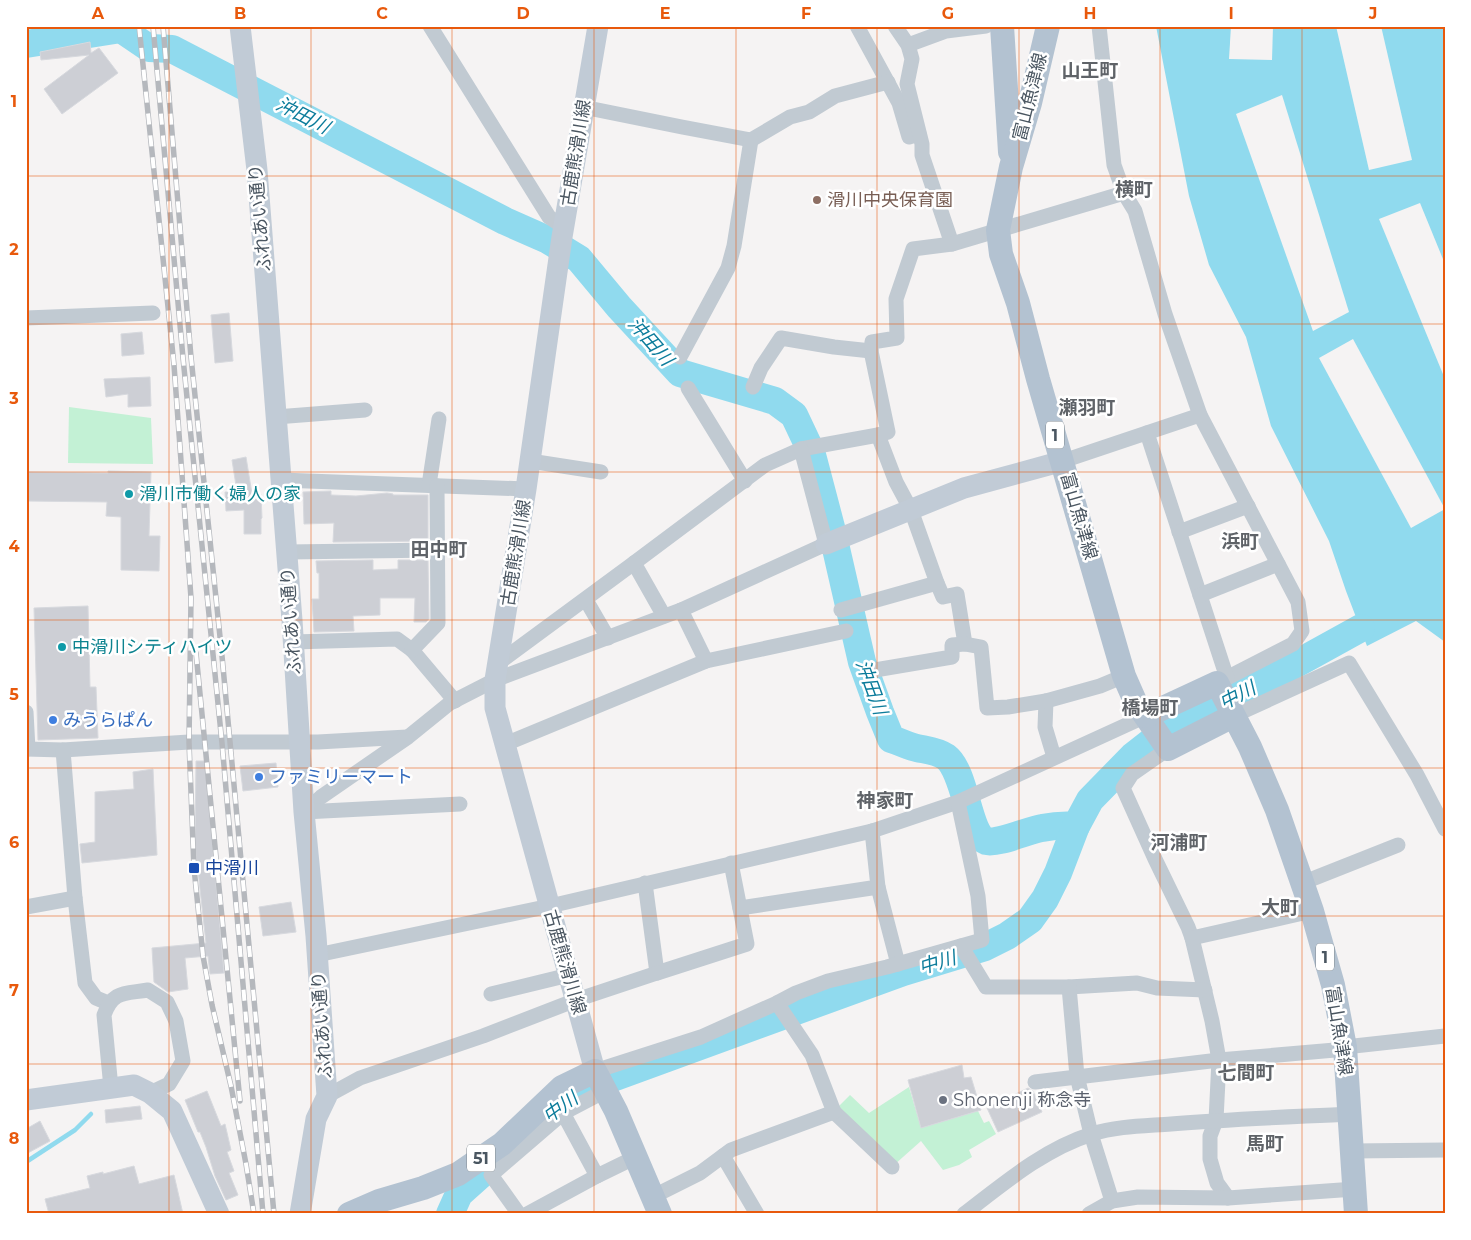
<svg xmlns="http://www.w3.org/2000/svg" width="1471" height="1240" font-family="Montserrat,'Noto Sans JP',sans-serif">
	<rect width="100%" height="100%" fill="#f5f3f3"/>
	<g fill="#c3f1d5">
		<polygon points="69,407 151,418 153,464 68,463"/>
		<polygon points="909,1087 921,1128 978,1111 984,1123 989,1121 996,1134 969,1150 972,1157 959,1165 943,1170 921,1141 894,1165 838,1107 850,1095 869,1113"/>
	</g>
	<polygon fill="#90daee" points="1156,26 1445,26 1445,642 1416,621 1367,646 1346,591 1329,541 1271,426 1246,337 1209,265 1189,196"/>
	<g fill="#f5f3f3">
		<polygon points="1231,26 1273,26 1272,60 1229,59"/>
		<polygon points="1336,26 1381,26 1412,160 1369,170"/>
		<polygon points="1282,95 1349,312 1313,331 1236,114"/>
		<polygon points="1420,203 1445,264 1445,379 1379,219"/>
		<polygon points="1353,339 1445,509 1411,528 1319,358"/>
	</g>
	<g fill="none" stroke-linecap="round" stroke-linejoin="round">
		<polyline stroke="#90daee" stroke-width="4.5" points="26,1162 75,1130 91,1114"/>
		<g stroke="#90daee" stroke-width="28">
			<path d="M26 44 121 29 149 48 172 49 505 221 548 240 579 259 619 307 680 373 775 401 794 415 811 451 832 531 862 662 880 712 891 739C898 741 906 745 913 747 923 750 936 750 946 757 966 772 968 835 986 841 998 844 1029 830 1042 828 1053 826 1065 825 1076 826"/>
			<polyline points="450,1214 459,1194 562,1102 593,1085 903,972 985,947 1007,936 1030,920 1045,899 1058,873 1076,826 1090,800 1133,756 1156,738 1207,713 1361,628"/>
		</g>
	</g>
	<g fill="#cdcfd5" stroke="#d7d9de">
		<polygon points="90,42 91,53 99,48 118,73 62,114 44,89 89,55 41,60 40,52"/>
		<polygon points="229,313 233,361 215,363 211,315"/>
		<polygon points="142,332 144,354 122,356 121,334"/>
		<polygon points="150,377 151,406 128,407 128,394 106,397 104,379"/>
		<polygon points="246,457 252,494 261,494 262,518 261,519 261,534 244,534 244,510 226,511 225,492 237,492 232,460"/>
		<polygon points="108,471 151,472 149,536 160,536 159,571 121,570 121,517 106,516 107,502 27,501 27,472 108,473"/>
		<polygon points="331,491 331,495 356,496 387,493 393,494 393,495 428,495 428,541 333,542 334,523 304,524 303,492"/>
		<polygon points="373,560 373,570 398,569 398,560 428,560 429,619 426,622 414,622 415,598 380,598 380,615 353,616 354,631 314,632 312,599 319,599 319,573 317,573 316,561"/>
		<polygon points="88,606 90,687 96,687 98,738 38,740 34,608"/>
		<polygon points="196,761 205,761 224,973 210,974 208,956 185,958 188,989 168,992 154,982 152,948 206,943 195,844"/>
		<polygon points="276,763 278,787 243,791 240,766"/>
		<polygon points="153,769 157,855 82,863 80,844 95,842 95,792 134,789 133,772"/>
		<polygon points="291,902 296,932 263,936 259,907"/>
		<polygon points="962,1065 964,1078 971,1077 981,1110 921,1128 908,1080"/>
		<polygon points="1028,1088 1033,1091 1042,1112 998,1132 987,1108"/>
		<polygon points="207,1091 221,1126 225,1124 231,1150 227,1152 234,1171 229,1173 238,1195 226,1200 215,1176 206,1147 200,1132 198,1132 185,1100"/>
		<polygon points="140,1106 142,1119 106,1123 105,1110"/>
		<polygon points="40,1121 50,1141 26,1154 26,1129"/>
		<polygon points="134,1166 139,1184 174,1175 183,1214 49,1214 45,1199 90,1188 87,1176 103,1172 103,1174"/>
	</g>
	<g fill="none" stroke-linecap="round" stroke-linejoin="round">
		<g stroke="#c1cad2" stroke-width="15">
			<polyline points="430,26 549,217 564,227"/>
			<polyline points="857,26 899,103 909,137 919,134"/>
			<polyline points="895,26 908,45 912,59 907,84 922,144 922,155 952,244"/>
			<polyline points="1099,26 1114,165 1124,193 1135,211 1165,314 1200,415 1298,602 1302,631 1293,644 1217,683"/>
			<polyline points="908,45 946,31 986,26"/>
			<polyline points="583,107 682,127 751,140 790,117 809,112 835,96 888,82"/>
			<polyline points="26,318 153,313"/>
			<polyline points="680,357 728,268 734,246 751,140"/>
			<polyline points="753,387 761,368 781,338 834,347 871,351 872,342 897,338 896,299 913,249 952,244 1124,193"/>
			<polyline points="688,388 745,481"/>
			<polyline points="276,417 365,410"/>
			<polyline points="1147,433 1227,678"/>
			<polyline points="530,461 601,472"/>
			<polyline points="1063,461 1200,415"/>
			<polyline points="281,480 526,489"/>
			<polyline points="429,485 439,419"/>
			<polyline points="1179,532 1248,506"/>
			<polyline points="286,552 438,550"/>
			<polyline points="937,583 943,597 957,594 965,644 981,647 987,708 1008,707 1046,701 1045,727 1054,757"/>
			<polyline points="1200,595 1278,564"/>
			<polyline points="586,600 608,638"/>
			<polyline points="681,610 706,661"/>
			<polyline points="841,610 937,583 911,510 896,482 878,435"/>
			<polyline points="664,616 634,563 765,465 801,449 878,435 888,432 871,351"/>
			<polyline points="293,642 397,639 412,650 455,701"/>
			<polyline points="412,650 438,623 437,486"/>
			<polyline points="497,664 634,563"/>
			<polyline points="875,670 952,657 952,645 965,644"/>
			<polyline points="1046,701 1100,686 1124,676"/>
			<polyline points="26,712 28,749"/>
			<polyline points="1233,716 1349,663 1417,775 1445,829"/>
			<polyline points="505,744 706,661 846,631"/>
			<polyline points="26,749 63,750 189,742 318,742 407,737"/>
			<polyline points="1168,749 1132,774 1123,788 1155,859 1188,927 1192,938 1212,1021 1219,1060 1216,1120 1210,1136 1210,1159 1217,1183 1228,1198"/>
			<polyline points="63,750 75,898 85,983 96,998 108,1003"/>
			<polyline points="304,812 321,797 408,737 450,703 495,680 681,610 826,544 801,449"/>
			<polyline points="304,812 460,804"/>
			<polyline points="645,883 657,973 747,944 731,863"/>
			<polyline points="1302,883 1398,845"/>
			<polyline points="878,887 898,964"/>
			<polyline points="26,907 75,898"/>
			<polyline points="740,908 878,887 872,831"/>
			<polyline points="1192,938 1312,911"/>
			<polyline points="961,946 986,987 1069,987 1137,983 1157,988 1205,990"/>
			<polyline points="317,955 550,906 872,831 958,802 1146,716"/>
			<polyline points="1069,987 1077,1076 1091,1134 1112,1201"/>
			<polyline points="491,994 569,975"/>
			<polyline points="595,1071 701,1037 777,1003 796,993 828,981 887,967 982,940 978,896 958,802"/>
			<polyline points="1035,1082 1219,1060 1335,1050 1345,1047 1445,1036"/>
			<path d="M111 1088 104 1015C113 990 125 994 148 990L167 1002 176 1021 183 1061 169 1084 150 1093"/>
			<polyline points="605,1091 563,1113 597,1176 636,1157"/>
			<polyline points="327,1096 360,1078 483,1036 576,1000 657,973"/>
			<polyline points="834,1112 892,1167"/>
			<polyline points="1352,1151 1445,1150"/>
			<polyline points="723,1156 757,1214"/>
			<polyline points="652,1197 700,1173 731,1150 834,1112 812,1055 777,1003"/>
			<polyline points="519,1214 491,1175 563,1113"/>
			<polyline points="527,1214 597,1176"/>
			<path d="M964 1214C1003 1184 1044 1149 1092 1134 1117 1126 1145 1126 1171 1124 1231 1119 1290 1117 1350 1114"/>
			<polyline points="1089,1214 1112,1201 1138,1197 1228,1198 1355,1189"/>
		</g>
		<g stroke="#c1cbd6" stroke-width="21">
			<polyline points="240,26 257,170 292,620 304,812 316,936 327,1096 316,1119 300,1214"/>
			<polyline points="826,544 964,488 1063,461"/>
			<polyline points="595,1071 495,708 495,680 526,489 562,237 598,26"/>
			<polyline points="26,1100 134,1085 150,1093 172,1111 219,1214"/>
		</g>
		<g stroke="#b3c2d1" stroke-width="24">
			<polyline points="1002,26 1010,152"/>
			<polyline points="1048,26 1030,103 1011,167 998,230 1001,254 1018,303 1038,379 1124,676 1135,701 1168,749 1233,716"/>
			<polyline points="1146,716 1217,683 1250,747 1277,810 1312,911 1333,985 1345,1047 1356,1214"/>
			<polyline points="349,1214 379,1201 423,1188 458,1174 502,1144 562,1087 595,1071 616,1111 660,1214"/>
		</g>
		<g stroke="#b5b8bd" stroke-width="5.5">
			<g id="rail">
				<polyline points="139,26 174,365 191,598 189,742 194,868 203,956 212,1005 231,1086 246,1164 254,1214"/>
				<polyline points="153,26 183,358 222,743 263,1214"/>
				<polyline points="163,26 191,357 222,656 274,1214"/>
				<polyline points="196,653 240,1101"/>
			</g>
		</g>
		<use href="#rail" stroke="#fff" stroke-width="4" stroke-dasharray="11" stroke-linecap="butt"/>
	</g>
	<path fill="none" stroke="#e8590c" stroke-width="1" stroke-opacity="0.55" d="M169 26V1214M311 26V1214M452 26V1214M594 26V1214M736 26V1214M877 26V1214M1019 26V1214M1160 26V1214M1302 26V1214M26 176H1445M26 324H1445M26 472H1445M26 620H1445M26 768H1445M26 916H1445M26 1064H1445"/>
	<circle fill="#8d6e63" stroke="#fff" stroke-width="2" cx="817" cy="200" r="5"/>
	<g fill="#0f9aa8" stroke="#fff" stroke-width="2">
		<circle cx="129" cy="494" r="5"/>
		<circle cx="62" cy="647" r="5"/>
	</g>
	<g fill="#3f7fe0" stroke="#fff" stroke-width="2">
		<circle cx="53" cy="720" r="5"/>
		<circle cx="259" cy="777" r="5"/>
	</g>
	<rect fill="#1a4fb4" stroke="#fff" stroke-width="2" x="188" y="862" width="12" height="12" rx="2.5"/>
	<circle fill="#6b7280" stroke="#fff" stroke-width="2" cx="943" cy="1100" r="5"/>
	<g text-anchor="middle" stroke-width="5" stroke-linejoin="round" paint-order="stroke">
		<g fill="#fff" stroke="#808990" stroke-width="1">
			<rect x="1046" y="421.5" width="18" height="27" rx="4"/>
			<rect x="1316" y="943.5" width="18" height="27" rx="4"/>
			<rect x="467" y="1144.5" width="28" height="27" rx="4"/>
		</g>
		<g font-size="16" font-weight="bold" fill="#4a5661">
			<text x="1055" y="441">1</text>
			<text x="1325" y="963">1</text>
			<text x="481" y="1164">51</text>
		</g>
		<g font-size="18" fill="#4a5661" stroke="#fff">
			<text transform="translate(1030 97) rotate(-76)" y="6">富山魚津線</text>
			<text transform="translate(576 153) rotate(-81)" y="6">古鹿熊滑川線</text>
			<text transform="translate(260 218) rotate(-95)" y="6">ふれあい通り</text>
			<text transform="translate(1079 516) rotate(74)" y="6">富山魚津線</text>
			<text transform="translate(516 553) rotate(-81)" y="6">古鹿熊滑川線</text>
			<text transform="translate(291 621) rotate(-94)" y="6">ふれあい通り</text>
			<text transform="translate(565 962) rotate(74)" y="6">古鹿熊滑川線</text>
			<text transform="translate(322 1025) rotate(-94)" y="6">ふれあい通り</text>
			<text transform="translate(1339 1031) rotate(81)" y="6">富山魚津線</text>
		</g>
		<g font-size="18" fill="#785e54" stroke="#fff" text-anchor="start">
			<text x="827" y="206">滑川中央保育園</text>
		</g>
		<g font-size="18" fill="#0d838f" stroke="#fff" text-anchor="start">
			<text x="139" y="500">滑川市働く婦人の家</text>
			<text x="72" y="653">中滑川シティハイツ</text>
		</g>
		<g font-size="18" fill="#366cbe" stroke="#fff" text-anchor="start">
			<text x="63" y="726">みうらぱん</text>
			<text x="269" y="783">ファミリーマート</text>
		</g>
		<g font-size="18" fill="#164399" stroke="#fff" text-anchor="start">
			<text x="205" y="874">中滑川</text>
		</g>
		<g font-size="18" fill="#5b616d" stroke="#fff" text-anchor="start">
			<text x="953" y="1106">Shonenji 称念寺</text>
		</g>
		<g font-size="19" font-weight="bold" fill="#5f6368" stroke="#fff">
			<text x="1090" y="77">山王町</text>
			<text x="1134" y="196">横町</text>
			<text x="1087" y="414">瀬羽町</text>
			<text x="1240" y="548">浜町</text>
			<text x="439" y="556">田中町</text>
			<text x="1150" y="714">橋場町</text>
			<text x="885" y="807">神家町</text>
			<text x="1179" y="849">河浦町</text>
			<text x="1280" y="914">大町</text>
			<text x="1246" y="1079">七間町</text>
			<text x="1265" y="1150">馬町</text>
		</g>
		<g font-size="19" font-style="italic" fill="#0c7c9b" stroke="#fff">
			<text transform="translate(303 115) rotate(27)" y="7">沖田川</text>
			<text transform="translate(651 341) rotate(49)" y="7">沖田川</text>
			<text transform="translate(872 687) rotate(70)" y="7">沖田川</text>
			<text transform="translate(1237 695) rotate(-28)" y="7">中川</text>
			<text transform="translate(937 962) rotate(-17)" y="7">中川</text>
			<text transform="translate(560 1107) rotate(-36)" y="7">中川</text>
		</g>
	</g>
	<rect width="1471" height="1240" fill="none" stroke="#ffffff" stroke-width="55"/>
	<rect x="28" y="28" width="1416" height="1184" fill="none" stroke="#e8590c" stroke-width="2"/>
	<g font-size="16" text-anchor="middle" font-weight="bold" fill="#e8590c">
		<text x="98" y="19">A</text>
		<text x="240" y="19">B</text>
		<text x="382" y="19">C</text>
		<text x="523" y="19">D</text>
		<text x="665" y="19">E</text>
		<text x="806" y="19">F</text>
		<text x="948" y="19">G</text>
		<text x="1090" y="19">H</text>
		<text x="1231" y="19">I</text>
		<text x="1373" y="19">J</text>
		<text x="14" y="107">1</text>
		<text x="14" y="255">2</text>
		<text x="14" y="404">3</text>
		<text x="14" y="552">4</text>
		<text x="14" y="700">5</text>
		<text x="14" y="848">6</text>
		<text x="14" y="996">7</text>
		<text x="14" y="1144">8</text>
	</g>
</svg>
